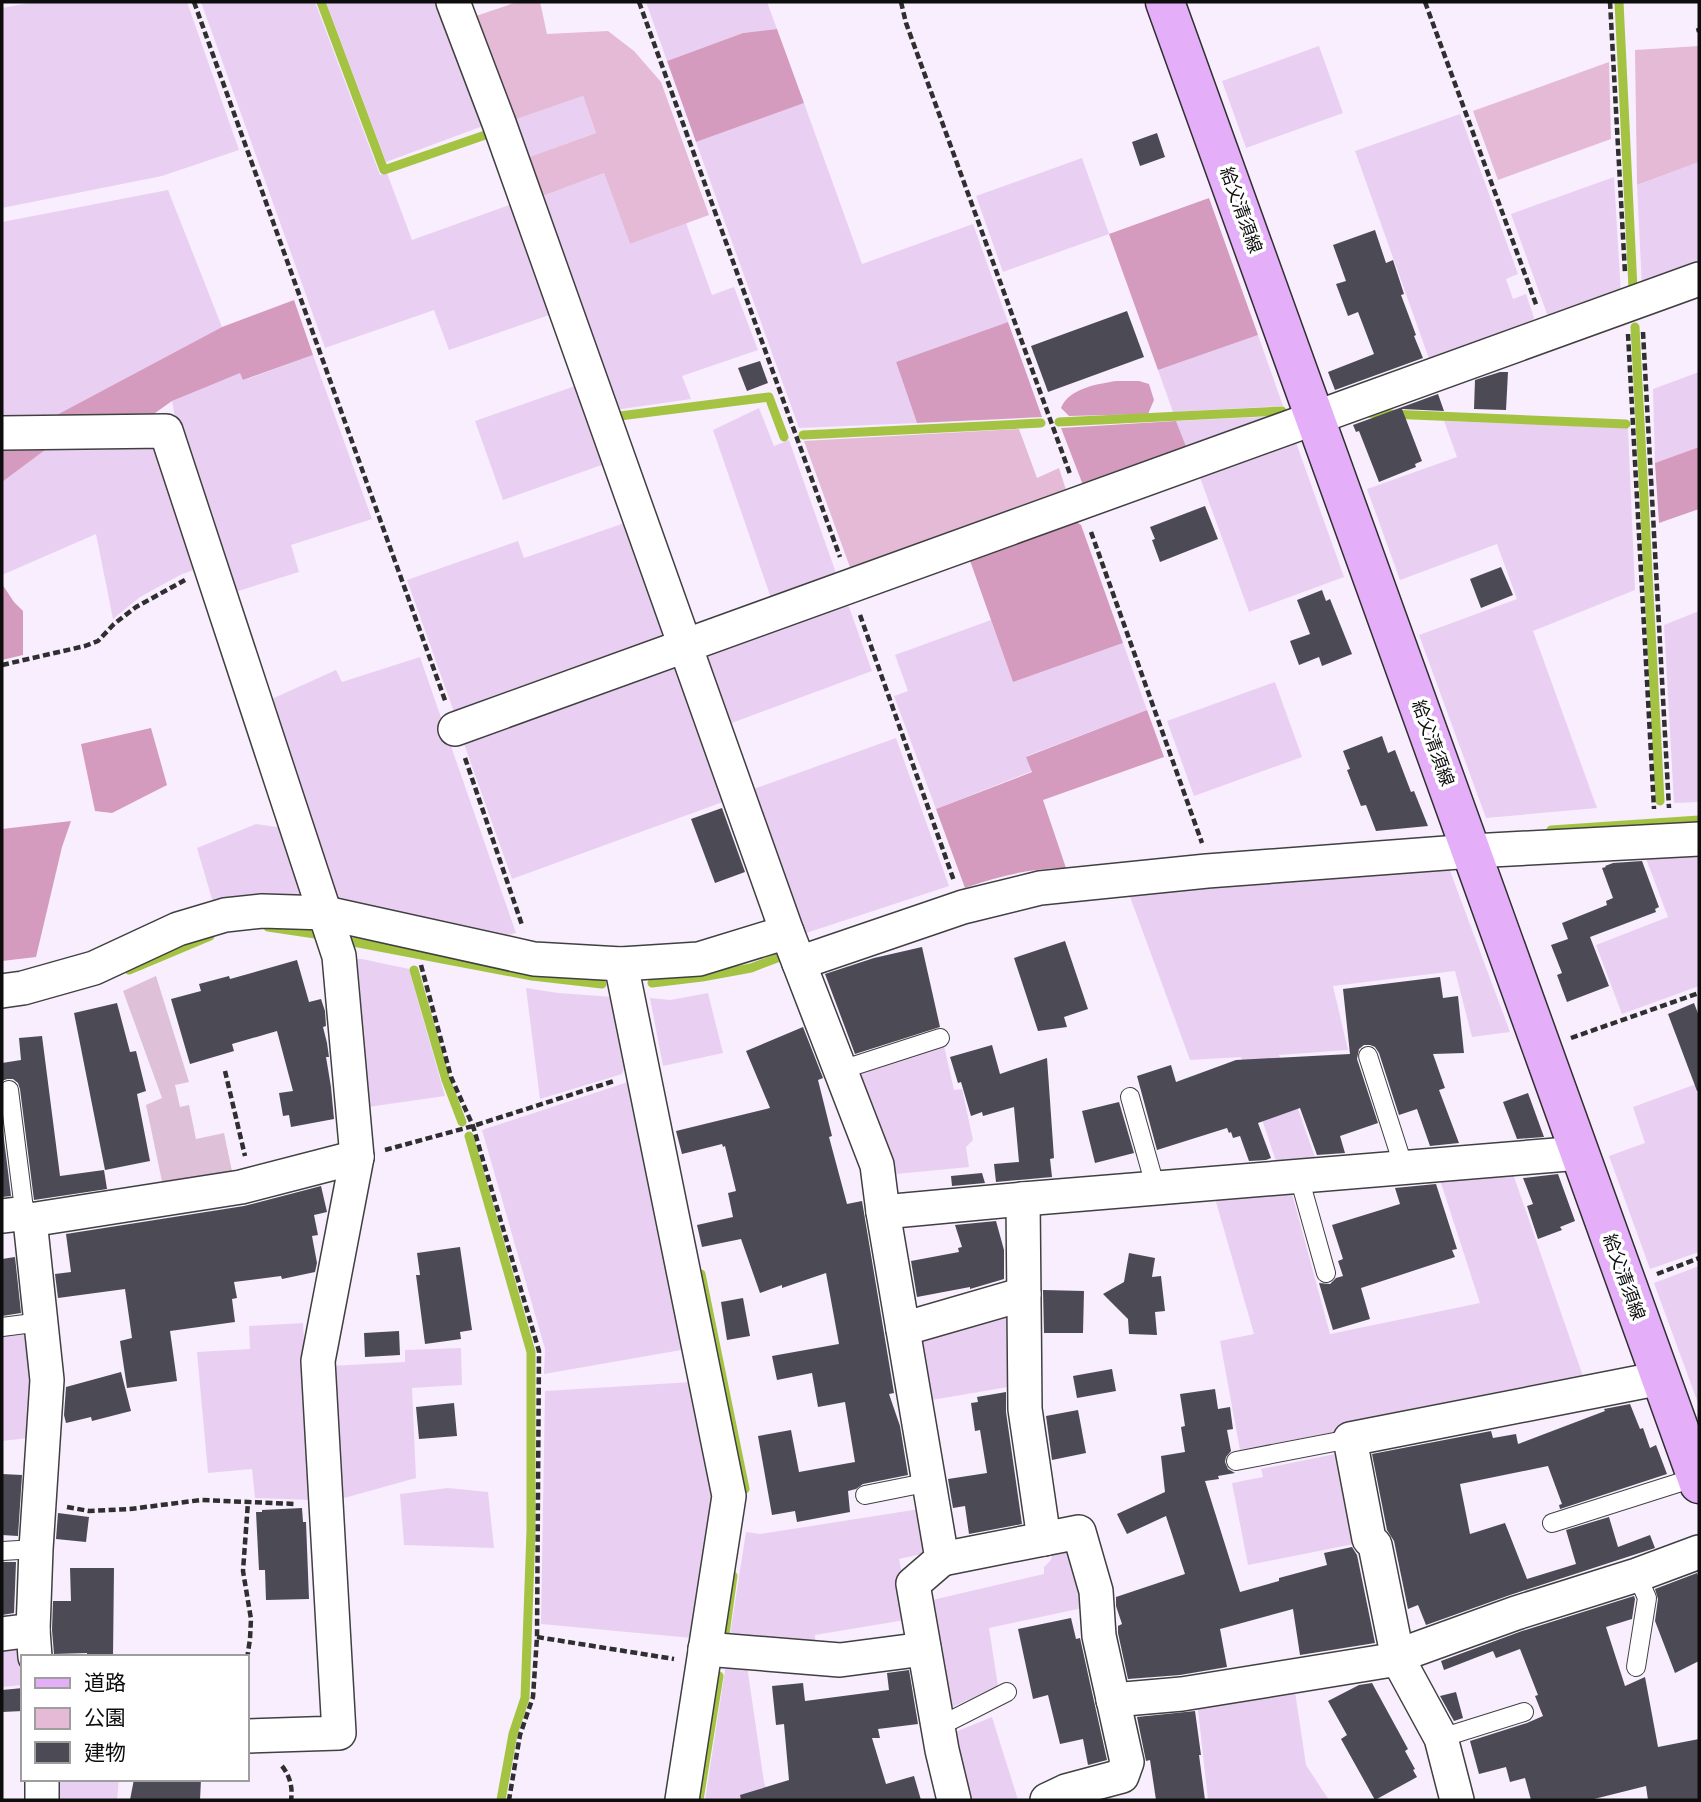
<svg xmlns="http://www.w3.org/2000/svg" width="1701" height="1802" font-family="'PT Serif','Noto Sans JP',serif">
	<rect width="100%" height="100%" fill="#f8eefe"/>
	<g fill="#e9d0f2">
		<polygon points="35,2 187,2 239,150 162,176 2,208 2,8"/>
		<polygon points="201,2 315,2 380,175 387,173 412,240 512,204 552,314 449,350 434,310 325,348"/>
		<polygon points="326,2 446,2 491,123 386,162"/>
		<polygon points="646,2 767,2 777,29 743,33 667,61"/>
		<polygon points="1319,46 1343,113 1246,148 1222,81"/>
		<polygon points="583,96 596,133 518,161 505,123"/>
		<polygon points="804,103 862,264 973,224 1008,322 896,362 917,423 799,428 696,142"/>
		<polygon points="1460,114 1518,274 1506,279 1513,299 1526,294 1534,318 1529,331 1432,367 1355,151"/>
		<polygon points="1082,158 1109,234 1003,272 976,196"/>
		<polygon points="1699,162 1699,267 1642,287 1637,185"/>
		<polygon points="604,173 630,244 686,223 712,295 734,287 758,350 682,376 691,399 608,411 532,200"/>
		<polygon points="1614,177 1621,295 1560,320 1547,314 1511,214"/>
		<polygon points="168,190 222,327 51,418 2,420 2,222"/>
		<polygon points="1258,335 1283,406 1173,412 1158,370"/>
		<polygon points="313,355 372,519 291,545 299,572 232,593 176,423 172,401 240,372 244,380"/>
		<polygon points="1699,372 1699,447 1655,463 1653,389"/>
		<polygon points="578,385 613,461 503,500 475,421"/>
		<polygon points="759,408 774,446 789,440 836,573 832,583 773,604 713,430"/>
		<polygon points="1285,416 1189,454 1176,421"/>
		<polygon points="1444,421 1628,428 1635,590 1533,631 1597,808 1486,818 1419,635 1517,599 1497,544 1400,580 1367,489 1457,457"/>
		<polygon points="1294,437 1344,577 1249,612 1198,472"/>
		<polygon points="148,441 161,452 200,568 182,574 140,597 113,619 96,534 2,575 2,482 53,443"/>
		<polygon points="633,520 667,644 463,716 454,712 407,580 518,541 524,558"/>
		<polygon points="839,601 849,607 872,671 721,727 700,649"/>
		<polygon points="1699,611 1699,802 1674,803 1664,625"/>
		<polygon points="991,620 1013,682 1123,643 1147,710 1027,756 1032,771 936,809 894,696 908,691 895,655"/>
		<polygon points="420,657 516,933 497,938 345,905 331,895 265,702 336,670 342,682"/>
		<polygon points="674,660 731,799 512,879 463,741"/>
		<polygon points="1275,682 1302,757 1194,796 1167,721"/>
		<polygon points="896,738 949,886 797,936 745,792"/>
		<polygon points="256,824 284,828 307,896 214,906 197,848"/>
		<polygon points="1699,846 1699,986 1622,1014 1596,945 1668,917 1642,848"/>
		<polygon points="1446,860 1510,1032 1472,1037 1455,971 1333,986 1348,1050 1279,1055 1317,1163 1278,1167 1241,1057 1190,1060 1126,886"/>
		<polygon points="352,959 362,959 409,969 445,1096 368,1107"/>
		<polygon points="526,988 558,993 614,997 626,1064 622,1074 540,1099"/>
		<polygon points="708,993 723,1053 663,1066 650,998 670,1000"/>
		<polygon points="944,1046 954,1090 962,1089 973,1140 966,1147 969,1167 886,1175 857,1072"/>
		<polygon points="628,1082 634,1089 687,1349 544,1374 545,1349 482,1130"/>
		<polygon points="1699,1083 1699,1252 1650,1269 1609,1156 1645,1143 1633,1107"/>
		<polygon points="1511,1168 1586,1385 1240,1450 1220,1341 1254,1334 1214,1195 1291,1190 1330,1334 1480,1303 1438,1174"/>
		<polygon points="1699,1266 1699,1406 1654,1283"/>
		<polygon points="1014,1303 1019,1385 926,1401 919,1329"/>
		<polygon points="303,1323 313,1500 255,1498 252,1469 208,1473 197,1352 250,1349 249,1326"/>
		<polygon points="35,1329 36,1437 2,1441 2,1333"/>
		<polygon points="461,1348 462,1385 412,1388 416,1478 337,1500 330,1366 405,1362 405,1350"/>
		<polygon points="692,1382 717,1499 692,1638 541,1624 545,1391"/>
		<polygon points="1345,1452 1364,1542 1248,1565 1232,1483 1263,1477 1261,1469"/>
		<polygon points="448,1488 488,1492 494,1548 404,1545 400,1494"/>
		<polygon points="926,1508 926,1553 899,1559 911,1619 815,1635 816,1648 729,1641 746,1532 760,1534"/>
		<polygon points="1068,1542 1087,1607 989,1628 998,1686 942,1712 924,1602 1044,1574 1044,1567 1051,1560 1054,1546"/>
		<polygon points="21,1637 23,1657 23,1685 2,1687 2,1639"/>
		<polygon points="726,1664 747,1666 764,1782 770,1800 705,1800"/>
		<polygon points="1294,1685 1306,1765 1329,1800 1208,1800 1197,1701"/>
		<polygon points="992,1717 1018,1800 962,1800 953,1733"/>
		<polygon points="48,1779 119,1779 117,1800 49,1800"/>
	</g>
	<g fill="#e5bad7">
		<polygon points="517,2 540,2 547,34 608,31 634,51 661,82 709,215 630,244 604,173 532,200 518,161 596,133 583,96 505,123 467,19"/>
		<polygon points="1699,46 1699,162 1637,185 1635,50"/>
		<polygon points="1609,62 1611,139 1498,180 1473,111"/>
		<polygon points="1019,429 1037,478 1059,468 1066,490 1062,500 851,570 804,441"/>
	</g>
	<g fill="#d59bbe">
		<polygon points="777,29 804,103 696,142 667,61 743,33"/>
		<polygon points="1209,198 1258,335 1158,370 1109,234"/>
		<polygon points="294,300 313,355 243,380 240,373 172,401 148,418 51,418 222,327"/>
		<polygon points="1008,322 1042,417 917,423 896,362"/>
		<path d="M1116 381H1139L1149 384 1154 400 1148 414 1069 416 1061 408C1069 388 1098 384 1116 381Z"/>
		<polygon points="1176,421 1189,454 1083,485 1061,428"/>
		<polygon points="53,444 2,482 2,445"/>
		<polygon points="1699,447 1699,509 1659,523 1655,463"/>
		<polygon points="1069,517 1081,525 1123,643 1013,682 968,555"/>
		<polygon points="2,584 14,602 23,611 23,655 2,660"/>
		<path d="M1147 710 1164 757 1043 800 1066 868C1032 868 998 876 965 888L936 809 1032 772 1026 757Z"/>
		<polygon points="151,728 167,785 112,813 95,811 81,744"/>
		<polygon points="71,821 62,847 36,957 2,961 2,829"/>
	</g>
	<polygon fill="#dec1d9" points="156,976 189,1082 175,1085 180,1107 189,1105 196,1139 224,1133 233,1176 164,1191 146,1105 162,1098 123,991"/>
	<g fill="none" stroke-linecap="round" stroke-linejoin="round">
		<g stroke="#a4c343" stroke-width="9">
			<polyline points="321,2 384,170 491,133 493,138"/>
			<polyline points="1619,2 1633,289"/>
			<polyline points="1635,327 1660,801"/>
			<polyline points="1365,413 1626,424"/>
			<polyline points="612,417 769,397 784,437"/>
			<polyline points="1059,422 1282,411"/>
			<polyline points="803,435 1041,423"/>
			<polyline points="1551,830 1699,820"/>
			<polyline points="268,927 315,934"/>
			<polyline points="348,941 532,976 602,984"/>
			<polyline points="129,970 210,936"/>
			<polyline points="414,970 446,1080 462,1122"/>
			<polyline points="652,983 702,977 751,968 785,955"/>
			<polyline points="469,1136 531,1352 531,1530 525,1698 513,1734 501,1800"/>
			<polyline points="701,1274 745,1489"/>
			<polyline points="725,1634 733,1576"/>
			<polyline points="699,1800 719,1676"/>
		</g>
	</g>
	<g fill="#4c4a55">
		<polygon points="1157,133 1165,157 1140,166 1132,142"/>
		<polygon points="1375,230 1386,263 1393,260 1404,294 1401,295 1416,335 1414,336 1423,358 1335,390 1328,372 1374,354 1358,312 1348,316 1336,284 1346,281 1333,245"/>
		<polygon points="1127,311 1144,357 1048,392 1031,346"/>
		<polygon points="760,361 768,383 747,391 738,368"/>
		<polygon points="1500,372 1508,372 1506,410 1474,409 1475,380"/>
		<polygon points="1438,394 1444,411 1402,409 1422,461 1415,464 1416,467 1379,482 1359,431 1356,432 1353,425"/>
		<polygon points="1205,506 1218,539 1160,562 1152,540 1155,539 1150,527"/>
		<polygon points="1501,567 1513,595 1481,608 1470,579"/>
		<polygon points="1322,590 1326,601 1330,599 1352,654 1322,666 1319,657 1299,665 1290,641 1310,634 1297,600"/>
		<polygon points="1382,736 1388,753 1395,750 1411,792 1414,791 1428,826 1376,831 1366,805 1361,806 1347,770 1350,769 1343,751"/>
		<polygon points="722,808 745,872 715,883 691,819"/>
		<polygon points="1642,861 1659,907 1655,909 1656,912 1590,937 1609,986 1567,1002 1557,975 1562,973 1551,945 1568,939 1562,923 1607,905 1606,901 1613,898 1602,868 1606,867 1605,866 1613,863"/>
		<polygon points="1065,941 1088,1009 1064,1017 1067,1027 1038,1031 1014,958"/>
		<polygon points="922,947 940,1027 855,1054 825,974 874,958"/>
		<polygon points="297,960 309,1002 321,999 325,1011 326,1026 323,1027 327,1043 329,1057 326,1057 331,1087 334,1119 291,1127 289,1115 283,1116 279,1093 293,1091 277,1031 232,1044 234,1051 190,1064 171,999 201,991 199,984 229,976 230,979"/>
		<polygon points="1440,977 1443,998 1458,996 1464,1053 1433,1054 1445,1088 1439,1090 1459,1143 1430,1146 1417,1109 1399,1115 1379,1053 1375,1047 1370,1045 1364,1045 1359,1049 1357,1059 1378,1123 1340,1136 1345,1153 1317,1155 1300,1108 1258,1123 1271,1158 1266,1160 1249,1161 1240,1136 1233,1138 1231,1132 1229,1133 1227,1128 1157,1150 1137,1076 1171,1065 1176,1082 1236,1060 1350,1054 1343,989"/>
		<polygon points="117,1003 130,1052 136,1051 146,1091 137,1094 150,1161 105,1170 74,1013"/>
		<polygon points="1694,1003 1699,1016 1699,1091 1697,1091 1668,1014"/>
		<polygon points="803,1027 823,1078 818,1080 832,1136 829,1137 847,1204 862,1201 894,1393 889,1394 900,1426 908,1475 863,1484 856,1489 848,1491 850,1512 797,1522 795,1511 772,1515 758,1436 791,1430 799,1472 855,1462 845,1402 818,1407 812,1373 777,1380 772,1356 839,1344 826,1273 782,1288 782,1285 760,1293 741,1239 702,1247 697,1225 733,1217 728,1193 736,1191 725,1146 723,1147 722,1144 682,1154 676,1131 770,1108 746,1051"/>
		<polygon points="42,1036 60,1176 104,1170 107,1189 34,1200 20,1089 18,1083 13,1079 7,1079 2,1081 2,1063 21,1060 19,1038"/>
		<polygon points="992,1045 1000,1074 1047,1058 1054,1158 1050,1159 1052,1177 996,1182 994,1164 1019,1162 1014,1107 983,1116 982,1112 971,1116 961,1082 958,1083 950,1057"/>
		<polygon points="1528,1093 1544,1137 1517,1139 1503,1102"/>
		<polygon points="1119,1102 1134,1153 1095,1163 1082,1111"/>
		<polygon points="2,1123 11,1196 2,1197"/>
		<polygon points="982,1173 985,1183 952,1186 951,1176"/>
		<polygon points="1558,1174 1575,1221 1560,1227 1562,1230 1538,1239 1527,1206 1533,1204 1523,1178"/>
		<polygon points="1436,1184 1457,1249 1452,1250 1455,1257 1361,1288 1370,1319 1333,1330 1319,1283 1330,1284 1336,1278 1343,1276 1338,1261 1343,1259 1332,1225 1400,1204 1395,1188"/>
		<polygon points="321,1186 327,1212 314,1215 318,1235 312,1236 317,1263 315,1272 282,1279 281,1276 234,1282 237,1298 232,1299 235,1322 170,1331 177,1381 127,1388 120,1341 132,1338 125,1289 58,1298 55,1274 71,1272 66,1234 244,1206"/>
		<polygon points="996,1221 1004,1250 1004,1279 970,1289 970,1287 917,1297 911,1261 959,1252 958,1248 962,1247 955,1225"/>
		<polygon points="460,1247 472,1330 460,1332 461,1339 425,1344 416,1275 420,1275 417,1253"/>
		<polygon points="1129,1253 1155,1258 1152,1277 1161,1276 1165,1311 1155,1312 1157,1335 1129,1334 1128,1319 1103,1294 1124,1282"/>
		<polygon points="15,1257 21,1313 2,1316 2,1259"/>
		<polygon points="1043,1290 1084,1291 1083,1333 1044,1333"/>
		<polygon points="743,1298 750,1336 727,1340 721,1302"/>
		<polygon points="399,1331 400,1355 365,1357 364,1333"/>
		<polygon points="1112,1369 1116,1391 1077,1398 1073,1376"/>
		<polygon points="121,1372 131,1411 92,1421 91,1417 66,1423 64,1415 66,1387"/>
		<polygon points="1215,1389 1218,1409 1230,1407 1233,1429 1227,1430 1231,1451 1226,1457 1225,1462 1228,1469 1235,1473 1218,1476 1219,1479 1205,1481 1240,1592 1279,1581 1279,1578 1327,1565 1324,1553 1352,1547 1357,1555 1375,1643 1300,1655 1293,1609 1220,1629 1227,1667 1180,1675 1128,1679 1118,1633 1118,1626 1122,1624 1116,1606 1116,1597 1185,1574 1166,1516 1127,1534 1117,1514 1165,1492 1161,1456 1185,1452 1181,1427 1185,1426 1180,1394"/>
		<polygon points="1006,1392 1006,1412 1022,1524 969,1534 965,1506 953,1508 948,1479 987,1473 980,1430 975,1431 971,1403 978,1402 977,1397"/>
		<polygon points="454,1403 457,1436 419,1439 416,1407"/>
		<polygon points="1630,1404 1640,1429 1643,1428 1650,1448 1656,1445 1667,1474 1560,1509 1559,1505 1562,1504 1548,1466 1460,1484 1470,1534 1505,1523 1527,1579 1576,1564 1566,1530 1609,1517 1618,1547 1650,1535 1655,1548 1510,1595 1426,1625 1418,1605 1408,1609 1394,1541 1387,1530 1372,1454 1491,1431 1493,1438 1516,1434 1518,1444 1605,1411 1604,1409"/>
		<polygon points="1078,1410 1086,1453 1052,1460 1046,1416"/>
		<polygon points="2,1474 22,1475 18,1536 2,1535"/>
		<polygon points="302,1508 303,1522 306,1522 309,1599 266,1600 265,1570 259,1570 256,1512 262,1512 262,1510"/>
		<polygon points="58,1513 89,1517 86,1542 56,1539"/>
		<polygon points="2,1562 16,1562 14,1613 2,1615"/>
		<polygon points="70,1568 114,1568 113,1657 87,1657 87,1653 54,1654 52,1630 53,1601 71,1601"/>
		<polygon points="1697,1573 1699,1578 1699,1661 1675,1673 1655,1621 1658,1599 1655,1589"/>
		<polygon points="1634,1596 1635,1599 1632,1619 1606,1627 1625,1686 1645,1677 1658,1747 1699,1739 1699,1800 1648,1800 1646,1786 1590,1800 1531,1800 1525,1778 1510,1782 1506,1767 1479,1774 1470,1741 1527,1723 1543,1716 1535,1696 1538,1695 1520,1649 1496,1658 1493,1651 1444,1670 1441,1661 1522,1631"/>
		<polygon points="1071,1618 1076,1639 1080,1638 1107,1760 1088,1765 1083,1739 1060,1744 1048,1695 1033,1699 1018,1629"/>
		<polygon points="909,1670 918,1724 878,1729 880,1738 872,1738 886,1784 914,1776 921,1800 741,1800 740,1795 789,1780 784,1724 776,1725 772,1686 803,1683 805,1701 889,1690 887,1673"/>
		<polygon points="1372,1683 1408,1749 1405,1751 1415,1769 1413,1770 1417,1777 1375,1800 1341,1739 1347,1735 1328,1701 1359,1685"/>
		<polygon points="23,1688 23,1711 2,1712 2,1690"/>
		<polygon points="1456,1692 1463,1718 1454,1721 1440,1696"/>
		<polygon points="1195,1711 1201,1755 1199,1755 1205,1800 1156,1800 1150,1760 1146,1761 1137,1717"/>
		<polygon points="134,1779 201,1779 200,1800 130,1800"/>
	</g>
	<g fill="none" stroke-linecap="round" stroke-linejoin="round">
		<g stroke="#404040" stroke-width="20">
			<g id="service">
				<polyline points="1368,1056 1404,1168"/>
				<polyline points="841,1070 940,1038"/>
				<polyline points="9,1090 25,1217"/>
				<polyline points="1130,1097 1156,1189"/>
				<polyline points="1299,1177 1326,1273"/>
				<polyline points="2,1327 41,1322"/>
				<polyline points="1236,1461 1350,1439"/>
				<polyline points="865,1495 930,1482"/>
				<polyline points="1552,1523 1697,1477"/>
				<polyline points="2,1551 36,1549"/>
				<polyline points="1636,1667 1647,1598 1637,1575"/>
				<polyline points="938,1727 1007,1692"/>
				<polyline points="1441,1738 1524,1712"/>
			</g>
		</g>
		<g stroke="#404040" stroke-width="36">
			<g id="minor">
				<polyline points="453,2 499,123 787,932 877,1165 883,1212 942,1559 913,1584 942,1750 954,1800"/>
				<polyline points="2,433 166,431 339,956 357,1157 318,1361 339,1733 247,1736"/>
				<polyline points="455,729 1699,279"/>
				<polyline points="799,963 963,907 1040,888 1207,871 1472,851 1699,839"/>
				<polyline points="621,964 729,1496 682,1800"/>
				<polyline points="2,991 23,988 94,968 178,929 225,915 262,911 326,913 534,959 621,964 699,959 787,932"/>
				<polyline points="1023,1199 1025,1409 1044,1539"/>
				<polyline points="883,1212 1023,1199 1580,1153"/>
				<polyline points="2,1216 19,1214 30,1220 47,1380 36,1549 33,1630 35,1657"/>
				<polyline points="30,1220 241,1187 357,1157"/>
				<polyline points="903,1329 1024,1294"/>
				<polyline points="942,1559 1079,1532 1096,1591 1099,1636 1127,1762 1122,1776 1066,1791 1047,1800"/>
				<polyline points="2,1634 33,1630"/>
				<polyline points="705,1649 840,1660 924,1649"/>
				<polyline points="1397,1656 1516,1613 1637,1575 1699,1552"/>
				<polyline points="1113,1700 1182,1694 1398,1659"/>
				<polyline points="42,1800 42,1779"/>
				<polyline points="1457,1800 1441,1738 1398,1659 1375,1545 1369,1539 1350,1439 1661,1378"/>
			</g>
		</g>
		<g stroke="#2f2f2f" stroke-width="41">
			<polyline id="secondary" points="1165,2 1699,1484"/>
		</g>
		<g stroke="#2f2f2f" stroke-width="4.5" stroke-dasharray="7 3.5" stroke-linecap="butt">
			<polyline points="194,2 446,703"/>
			<polyline points="639,2 840,557"/>
			<polyline points="901,2 906,23 1070,474"/>
			<polyline points="1425,2 1537,307"/>
			<polyline points="1610,2 1625,273"/>
			<polyline points="1698,28 1699,32"/>
			<polyline points="1643,332 1669,808"/>
			<polyline points="1628,334 1654,809"/>
			<polyline points="1091,532 1202,843"/>
			<polyline points="860,615 954,881"/>
			<polyline points="2,665 85,646 98,641 114,624 136,607 185,580"/>
			<polyline points="465,758 522,925"/>
			<polyline points="421,965 451,1077 473,1126 539,1351 537,1637 533,1697 520,1735 509,1800"/>
			<polyline points="1571,1038 1699,993"/>
			<polyline points="225,1071 245,1156"/>
			<polyline points="385,1150 473,1126 614,1081"/>
			<polyline points="1657,1274 1699,1258"/>
			<polyline points="67,1507 89,1511 130,1509 201,1500 296,1504"/>
			<polyline points="537,1637 674,1659"/>
			<polyline points="247,1659 250,1639 251,1619 243,1571 248,1502"/>
			<path d="M282 1766C290 1776 293 1788 291 1800"/>
		</g>
		<use href="#service" stroke="#fff" stroke-width="18"/>
		<use href="#minor" stroke="#fff" stroke-width="33"/>
		<use href="#secondary" stroke="#e5aef9" stroke-width="38"/>
	</g>
	<g text-anchor="middle" stroke-width="7" stroke-linejoin="round" paint-order="stroke">
		<g font-size="18" fill="#0d0d0d" stroke="#fff">
			<text transform="translate(1241 210) rotate(70)" y="6">給父清須線</text>
			<text transform="translate(1433 743) rotate(70)" y="6">給父清須線</text>
			<text transform="translate(1624 1277) rotate(70)" y="6">給父清須線</text>
		</g>
	</g>
	<rect width="1701" height="1802" fill="none" stroke="#0d0d0d" stroke-width="7"/>
	<rect x="21" y="1655" width="228" height="126" fill="#ffffff" stroke="#9e9e9e" stroke-width="2"/>
	<rect x="35" y="1678" width="35" height="10" fill="#e5aef9" stroke="#9e9e9e" stroke-width="2"/>
	<text x="84" y="1690" font-size="21" fill="#0d0d0d">道路</text>
	<rect x="35" y="1708" width="35" height="21" fill="#e5bad7" stroke="#9e9e9e" stroke-width="2"/>
	<text x="84" y="1725" font-size="21" fill="#0d0d0d">公園</text>
	<rect x="35" y="1742" width="35" height="21" fill="#4c4a55" stroke="#9e9e9e" stroke-width="2"/>
	<text x="84" y="1760" font-size="21" fill="#0d0d0d">建物</text>
</svg>
